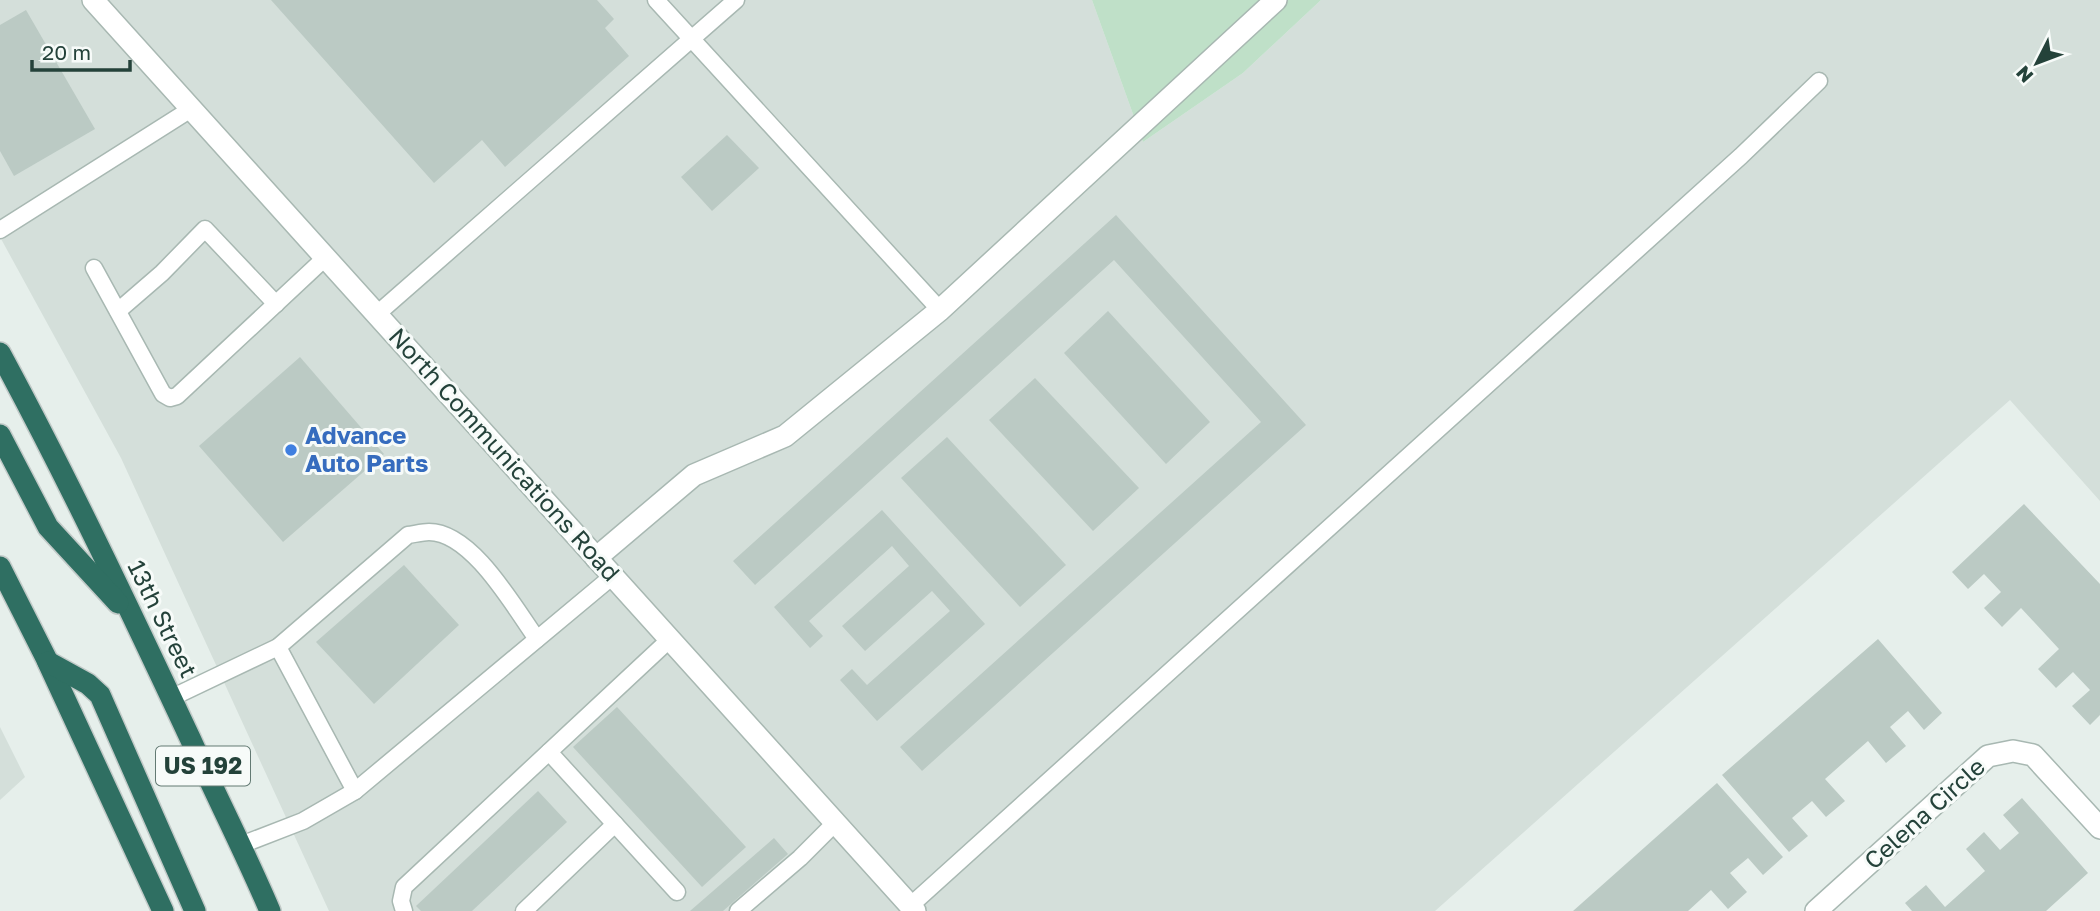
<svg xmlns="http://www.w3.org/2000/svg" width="2100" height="911" font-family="'Golos Text',sans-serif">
	<rect width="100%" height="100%" fill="#e6efeb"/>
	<g fill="#d4dfda">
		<polygon points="0,0 1092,0 1143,142 1243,73 1321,0 2100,0 2100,501 2010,400 1435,911 329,911 121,458 0,237"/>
		<polygon points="0,727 25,777 0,800"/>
	</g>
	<polygon fill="#bfe0c8" points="1092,0 1321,0 1243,73 1143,142"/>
	<g fill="#bbcac4">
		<polygon points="271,0 597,0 614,19 605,28 629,56 505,167 482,140 434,183"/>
		<polygon points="26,10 95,129 14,176 0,151 0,25"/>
		<polygon points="727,135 759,168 712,211 681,177"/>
		<polygon points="1116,215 1306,425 922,771 900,747 1261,422 1114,260 755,585 733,561"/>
		<polygon points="1108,311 1210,422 1166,464 1064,353"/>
		<polygon points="300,357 384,454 283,542 199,446"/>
		<polygon points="1035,378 1139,488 1093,531 989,420"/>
		<polygon points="947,437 1066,565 1020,607 901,478"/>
		<polygon points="2024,504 2100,584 2100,715 2090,725 2072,706 2090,690 2073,672 2056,688 2038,669 2059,649 2021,608 2002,627 1984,608 2001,592 1984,574 1968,589 1952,572"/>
		<polygon points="882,510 985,624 877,721 840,680 852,669 867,685 950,611 932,591 865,651 842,626 909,566 892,546 809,621 823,636 810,648 774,607"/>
		<polygon points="404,565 459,625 374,704 316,642"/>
		<polygon points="1878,639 1942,713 1924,730 1908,711 1890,727 1906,746 1886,763 1868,741 1825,779 1845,801 1826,817 1812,801 1792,818 1808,836 1789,852 1722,775"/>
		<polygon points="617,707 746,847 702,887 573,747"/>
		<polygon points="1717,783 1783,857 1763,875 1748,858 1730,873 1747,892 1728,909 1711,890 1688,911 1573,911"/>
		<polygon points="538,791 567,822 472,911 421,911 416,906"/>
		<polygon points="2022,798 2088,873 2046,911 1912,911 1905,903 1926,885 1945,907 1985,871 1966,849 1984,832 2000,850 2019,833 2003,815"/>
		<polygon points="774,838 788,854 723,911 690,911"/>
	</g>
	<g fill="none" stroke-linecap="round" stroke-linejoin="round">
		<g stroke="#a8b8b2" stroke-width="19">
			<g id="lane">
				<polyline points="656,0 940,310"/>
				<polyline points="0,230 191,109"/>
				<polyline points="94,268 163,394 170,398 177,396 325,258"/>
				<polyline points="118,311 162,273 205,229 276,304"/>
				<polyline points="376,315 736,0"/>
				<polyline points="278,647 355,791"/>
				<path d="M171 698 278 647 408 535C415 534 423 532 429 532 472 532 514 607 537 639"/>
				<polyline points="549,752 677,892"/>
				<polyline points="241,845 303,821 355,791 614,575"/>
				<polyline points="910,906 1741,156 1819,81"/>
				<polyline points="404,911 401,901 404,887 669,640"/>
				<polyline points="524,911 615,824"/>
				<polyline points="738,911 800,858 835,823"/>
			</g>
		</g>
		<g stroke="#a8b8b2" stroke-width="24">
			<g id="street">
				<polyline points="93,0 915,911"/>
				<polyline points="596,558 694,475 785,436 940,310 1276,0"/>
				<polyline points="1816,911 1988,756 2013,751 2033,755 2100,828"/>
			</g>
		</g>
		<g stroke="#c2cac8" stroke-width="24">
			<g id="highway">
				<path d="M0 353C68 479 129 608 190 738 216 796 245 852 270 911"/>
				<polyline points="0,435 48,527 118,603"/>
				<polyline points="0,567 46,658 163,911"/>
				<polyline points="48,662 88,684 100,695 195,911"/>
			</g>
		</g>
		<use href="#lane" stroke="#fff" stroke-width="16"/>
		<use href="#street" stroke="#fff" stroke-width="21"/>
		<use href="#highway" stroke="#2f6f62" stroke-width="21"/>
	</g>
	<circle fill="#3f7fe0" stroke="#f7fbf9" stroke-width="2.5" cx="291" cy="450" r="7"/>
	<g text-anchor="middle" stroke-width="6" stroke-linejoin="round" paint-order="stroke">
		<rect fill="#f7fbf9" stroke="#637a73" stroke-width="2" x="156" y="746.5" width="94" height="39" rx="5"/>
		<g font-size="23" font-weight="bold" fill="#24423a">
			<text x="203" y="774">US 192</text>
		</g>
		<g font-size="24" font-weight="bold" fill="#366cbe" stroke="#f7fbf9" text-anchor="start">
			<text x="305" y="444">Advance<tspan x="305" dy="28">Auto Parts</tspan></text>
		</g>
		<g font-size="24" fill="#24423a" stroke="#f7fbf9">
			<text transform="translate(504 455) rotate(48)" y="8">North Communications Road</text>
			<text transform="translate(162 619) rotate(64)" y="8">13th Street</text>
			<text transform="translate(1925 814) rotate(-42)" y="8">Celena Circle</text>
		</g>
	</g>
	<g transform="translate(2037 63) rotate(228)" stroke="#f7fbf9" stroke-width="5" paint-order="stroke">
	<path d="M0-5L12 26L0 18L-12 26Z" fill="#24423a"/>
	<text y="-10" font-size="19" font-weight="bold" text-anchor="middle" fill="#24423a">N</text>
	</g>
	<path d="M32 60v10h98v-10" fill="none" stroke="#24423a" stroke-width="3.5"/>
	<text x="42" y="60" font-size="21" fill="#24423a" stroke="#f7fbf9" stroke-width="5" paint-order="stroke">20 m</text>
</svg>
